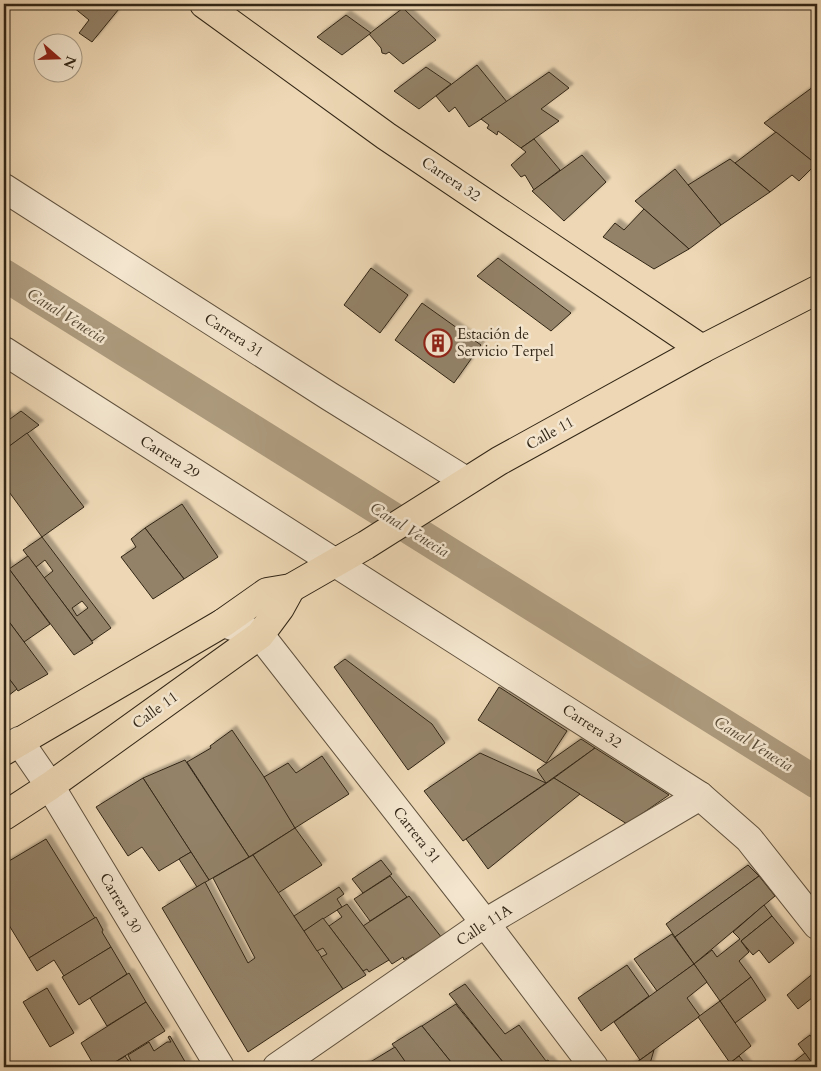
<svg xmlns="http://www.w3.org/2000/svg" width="821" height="1071" font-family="Cardo,serif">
	<defs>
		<filter id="shadow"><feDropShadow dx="4.5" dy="-4.5" stdDeviation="1" flood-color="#0004"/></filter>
	</defs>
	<rect width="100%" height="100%" fill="#edd7b4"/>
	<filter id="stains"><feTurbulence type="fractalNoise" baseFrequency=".004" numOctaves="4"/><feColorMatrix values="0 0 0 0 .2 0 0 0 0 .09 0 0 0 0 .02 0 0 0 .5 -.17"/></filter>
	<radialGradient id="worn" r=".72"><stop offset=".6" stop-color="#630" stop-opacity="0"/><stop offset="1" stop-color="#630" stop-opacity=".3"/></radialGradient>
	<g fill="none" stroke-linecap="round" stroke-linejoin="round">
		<polyline stroke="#ad9b7e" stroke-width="32" points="4,275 817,783"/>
	</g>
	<g fill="#938268" stroke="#322616" fill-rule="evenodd" filter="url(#shadow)">
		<polygon points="76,4 123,4 92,42 79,33 89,20 73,7"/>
		<polygon points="403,8 436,40 403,64 389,52 386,54 382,53 381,48 369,34"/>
		<polygon points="346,15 371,33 342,55 317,37"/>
		<polygon points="477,65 507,102 469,127 455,107 449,112 436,96"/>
		<polygon points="426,67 451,84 419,109 394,91"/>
		<polygon points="549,72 569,88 541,109 559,121 521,148 498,131 497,135 487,128 489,125 481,119"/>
		<polygon points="817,84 817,163 816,164 764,123"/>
		<polygon points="776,132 816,164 799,181 792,175 770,192 735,163"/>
		<polygon points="534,139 560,170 534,190 525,175 521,177 511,165 526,152 521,148"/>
		<polygon points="582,155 606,182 564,221 532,191"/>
		<polygon points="730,159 770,192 721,225 688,185"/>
		<polygon points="675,169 721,225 689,249 635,201"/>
		<polygon points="644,209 689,249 654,269 603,237 615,223 624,230"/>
		<polygon points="498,258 534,285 571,313 551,331 477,276"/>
		<polygon points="371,268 408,295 380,333 344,305"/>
		<polygon points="422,303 481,345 454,383 395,340"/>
		<polygon points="21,411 39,425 4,450 4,414 10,419"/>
		<polygon points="27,433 84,507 42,537 4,485 4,450"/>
		<polygon points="182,504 218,557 184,579 145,528"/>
		<polygon points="145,528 184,579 153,599 121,557 136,547 131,539"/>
		<path d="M42 537 111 628 92 641 44 578 53 571 45 560 36 567 23 550ZM82 601 88 608 77 616 72 608Z"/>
		<polygon points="28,556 93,643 74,655 9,569"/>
		<polygon points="4,562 50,624 24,642 4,615"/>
		<polygon points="4,615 48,674 18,691 4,672"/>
		<polygon points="345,659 432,724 445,743 408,770 334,667"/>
		<polygon points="4,672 17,689 4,699"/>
		<polygon points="499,687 567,731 546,763 478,720"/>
		<polygon points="232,730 275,793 295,828 249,857 187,762 211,748 210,746"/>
		<polygon points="581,739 595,748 546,783 537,770"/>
		<polygon points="595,748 669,795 627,824 554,778"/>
		<polygon points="480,753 546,783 463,841 424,791"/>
		<polygon points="322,756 349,794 295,828 264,777 288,763 296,773"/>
		<polygon points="185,760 249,857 209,880 143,778"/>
		<polygon points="143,778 191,852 159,871 142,847 128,856 96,807"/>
		<polygon points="554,778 580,794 488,869 466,839"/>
		<polygon points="295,828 322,865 278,893 253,855"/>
		<polygon points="46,839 95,918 29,958 4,917 4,864"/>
		<polygon points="191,852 209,880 197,887 179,859"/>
		<polygon points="253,855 343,989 248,1052 162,908 205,882 248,963 255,958 213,878"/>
		<polygon points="381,860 392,874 363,893 352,879"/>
		<polygon points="748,865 759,876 675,937 666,924"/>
		<polygon points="390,876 407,897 370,921 354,899"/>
		<polygon points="759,876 775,896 694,964 675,937"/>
		<polygon points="339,887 344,894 337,899 342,907 304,931 294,916"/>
		<polygon points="409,896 442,938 404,960 403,957 392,964 363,926"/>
		<polygon points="347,904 389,960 369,972 367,969 363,971 329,926 342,917 337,910"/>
		<polygon points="764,905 772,916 741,941 749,952 739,961 751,977 720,1001 694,964 712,950 717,957 740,939 733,932"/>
		<polygon points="772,916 794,943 769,963 759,950 753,955 741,941"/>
		<polygon points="96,917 103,930 102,932 111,947 64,976 54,960 37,971 29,958"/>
		<polygon points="323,918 366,975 343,989 321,957 327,954 323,948 317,951 304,931"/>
		<polygon points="672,934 694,964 657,991 634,959"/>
		<polygon points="111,947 127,974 79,1005 62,977"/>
		<polygon points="694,964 707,982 687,998 700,1016 640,1060 614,1022"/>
		<polygon points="627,965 649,996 601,1031 578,998"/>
		<polygon points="815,972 817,974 817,994 798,1009 787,995"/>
		<polygon points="129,973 146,1002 107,1026 90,998"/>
		<polygon points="751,977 766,1000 735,1023 720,1001"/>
		<polygon points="465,984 505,1034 519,1025 546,1061 537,1067 507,1067 449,994"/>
		<polygon points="47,988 74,1033 50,1047 23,1002"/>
		<polygon points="720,1001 751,1046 730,1063 698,1017"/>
		<polygon points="146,1002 165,1031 107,1067 95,1067 81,1043"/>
		<polygon points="456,1004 458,1007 507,1067 455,1067 422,1026"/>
		<polygon points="421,1026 422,1026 455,1067 409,1067 392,1044"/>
		<polygon points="810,1035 817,1045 817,1067 815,1067 798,1044"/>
		<polygon points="170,1036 187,1065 184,1067 134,1067 128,1055 149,1042 154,1051 167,1042 171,1042 168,1037"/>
		<polygon points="395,1047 409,1067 362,1067"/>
		<polygon points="654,1050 649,1067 629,1067 640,1060"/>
		<polygon points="805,1053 815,1067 787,1067"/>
		<polygon points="125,1056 133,1067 107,1067 124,1057"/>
		<polygon points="739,1056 748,1067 725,1067 730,1063"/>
		<polygon points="548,1060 554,1067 537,1067 546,1061"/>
	</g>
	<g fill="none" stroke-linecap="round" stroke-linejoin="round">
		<g stroke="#61523e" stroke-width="30">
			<g id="minor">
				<polyline points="4,188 329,396 466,481"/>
				<polyline points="4,351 700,796 749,839 817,925"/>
				<polyline points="223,623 260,635 485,923 594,1067"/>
				<polyline points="19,741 50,786 220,1067"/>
				<polyline points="277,1067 485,923 700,796"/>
			</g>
		</g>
		<g stroke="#322616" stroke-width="30">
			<g id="major">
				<polyline points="204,4 386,136 702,349"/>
				<polyline points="4,751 223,623 267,592 291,588 366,545 499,461 702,349 817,290"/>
				<polyline points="4,816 50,786 260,635 280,608 291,588"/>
			</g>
		</g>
		<use href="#minor" stroke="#f3e5ce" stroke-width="28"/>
		<use href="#major" stroke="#edd7b4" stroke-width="28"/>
	</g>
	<defs>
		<g id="building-ring" transform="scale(1.4375)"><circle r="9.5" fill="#f3e5ce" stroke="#8f2418" stroke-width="1.5"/><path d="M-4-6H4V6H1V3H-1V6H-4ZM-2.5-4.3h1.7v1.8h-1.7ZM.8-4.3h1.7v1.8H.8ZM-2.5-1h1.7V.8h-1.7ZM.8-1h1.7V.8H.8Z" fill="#8f2418"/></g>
	</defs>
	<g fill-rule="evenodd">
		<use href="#building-ring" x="438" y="343"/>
	</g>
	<g text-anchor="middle" stroke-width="5" stroke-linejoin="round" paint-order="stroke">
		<g font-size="15" fill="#322616" stroke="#f3e5ce">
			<text transform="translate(451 179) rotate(34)" y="5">Carrera 32</text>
			<text transform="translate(234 335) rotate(33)" y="5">Carrera 31</text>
			<text transform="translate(550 433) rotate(-29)" y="5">Calle 11</text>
			<text transform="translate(170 457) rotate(32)" y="5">Carrera 29</text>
			<text transform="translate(155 710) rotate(-36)" y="5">Calle 11</text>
			<text transform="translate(592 726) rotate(33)" y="5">Carrera 32</text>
			<text transform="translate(417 835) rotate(52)" y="5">Carrera 31</text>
			<text transform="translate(121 903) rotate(59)" y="5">Carrera 30</text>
			<text transform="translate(484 925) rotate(-33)" y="5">Calle 11A</text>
		</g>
		<g font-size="15" fill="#322616" stroke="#f3e5ce" text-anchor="start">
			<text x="457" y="339">Estación de<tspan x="457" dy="17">Servicio Terpel</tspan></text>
		</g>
		<g font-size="16" font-style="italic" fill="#574935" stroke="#f3e5ce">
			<text transform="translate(67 315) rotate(32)" y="6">Canal Venecia</text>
			<text transform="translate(410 529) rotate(32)" y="6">Canal Venecia</text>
			<text transform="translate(754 743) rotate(32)" y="6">Canal Venecia</text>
		</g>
	</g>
	<rect width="821" height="1071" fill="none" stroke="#edd7b4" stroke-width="20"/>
	<rect x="5" y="5" width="811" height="1061" fill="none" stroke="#322616" stroke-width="2.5"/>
	<rect x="10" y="10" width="801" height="1051" fill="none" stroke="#322616"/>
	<g transform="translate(58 58) rotate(110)"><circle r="24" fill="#f3e5ce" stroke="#a69984"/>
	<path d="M0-4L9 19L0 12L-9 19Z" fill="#8f2418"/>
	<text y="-8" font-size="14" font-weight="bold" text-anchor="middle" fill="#322616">N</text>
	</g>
	<rect width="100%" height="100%" filter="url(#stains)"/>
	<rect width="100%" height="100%" fill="url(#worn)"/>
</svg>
